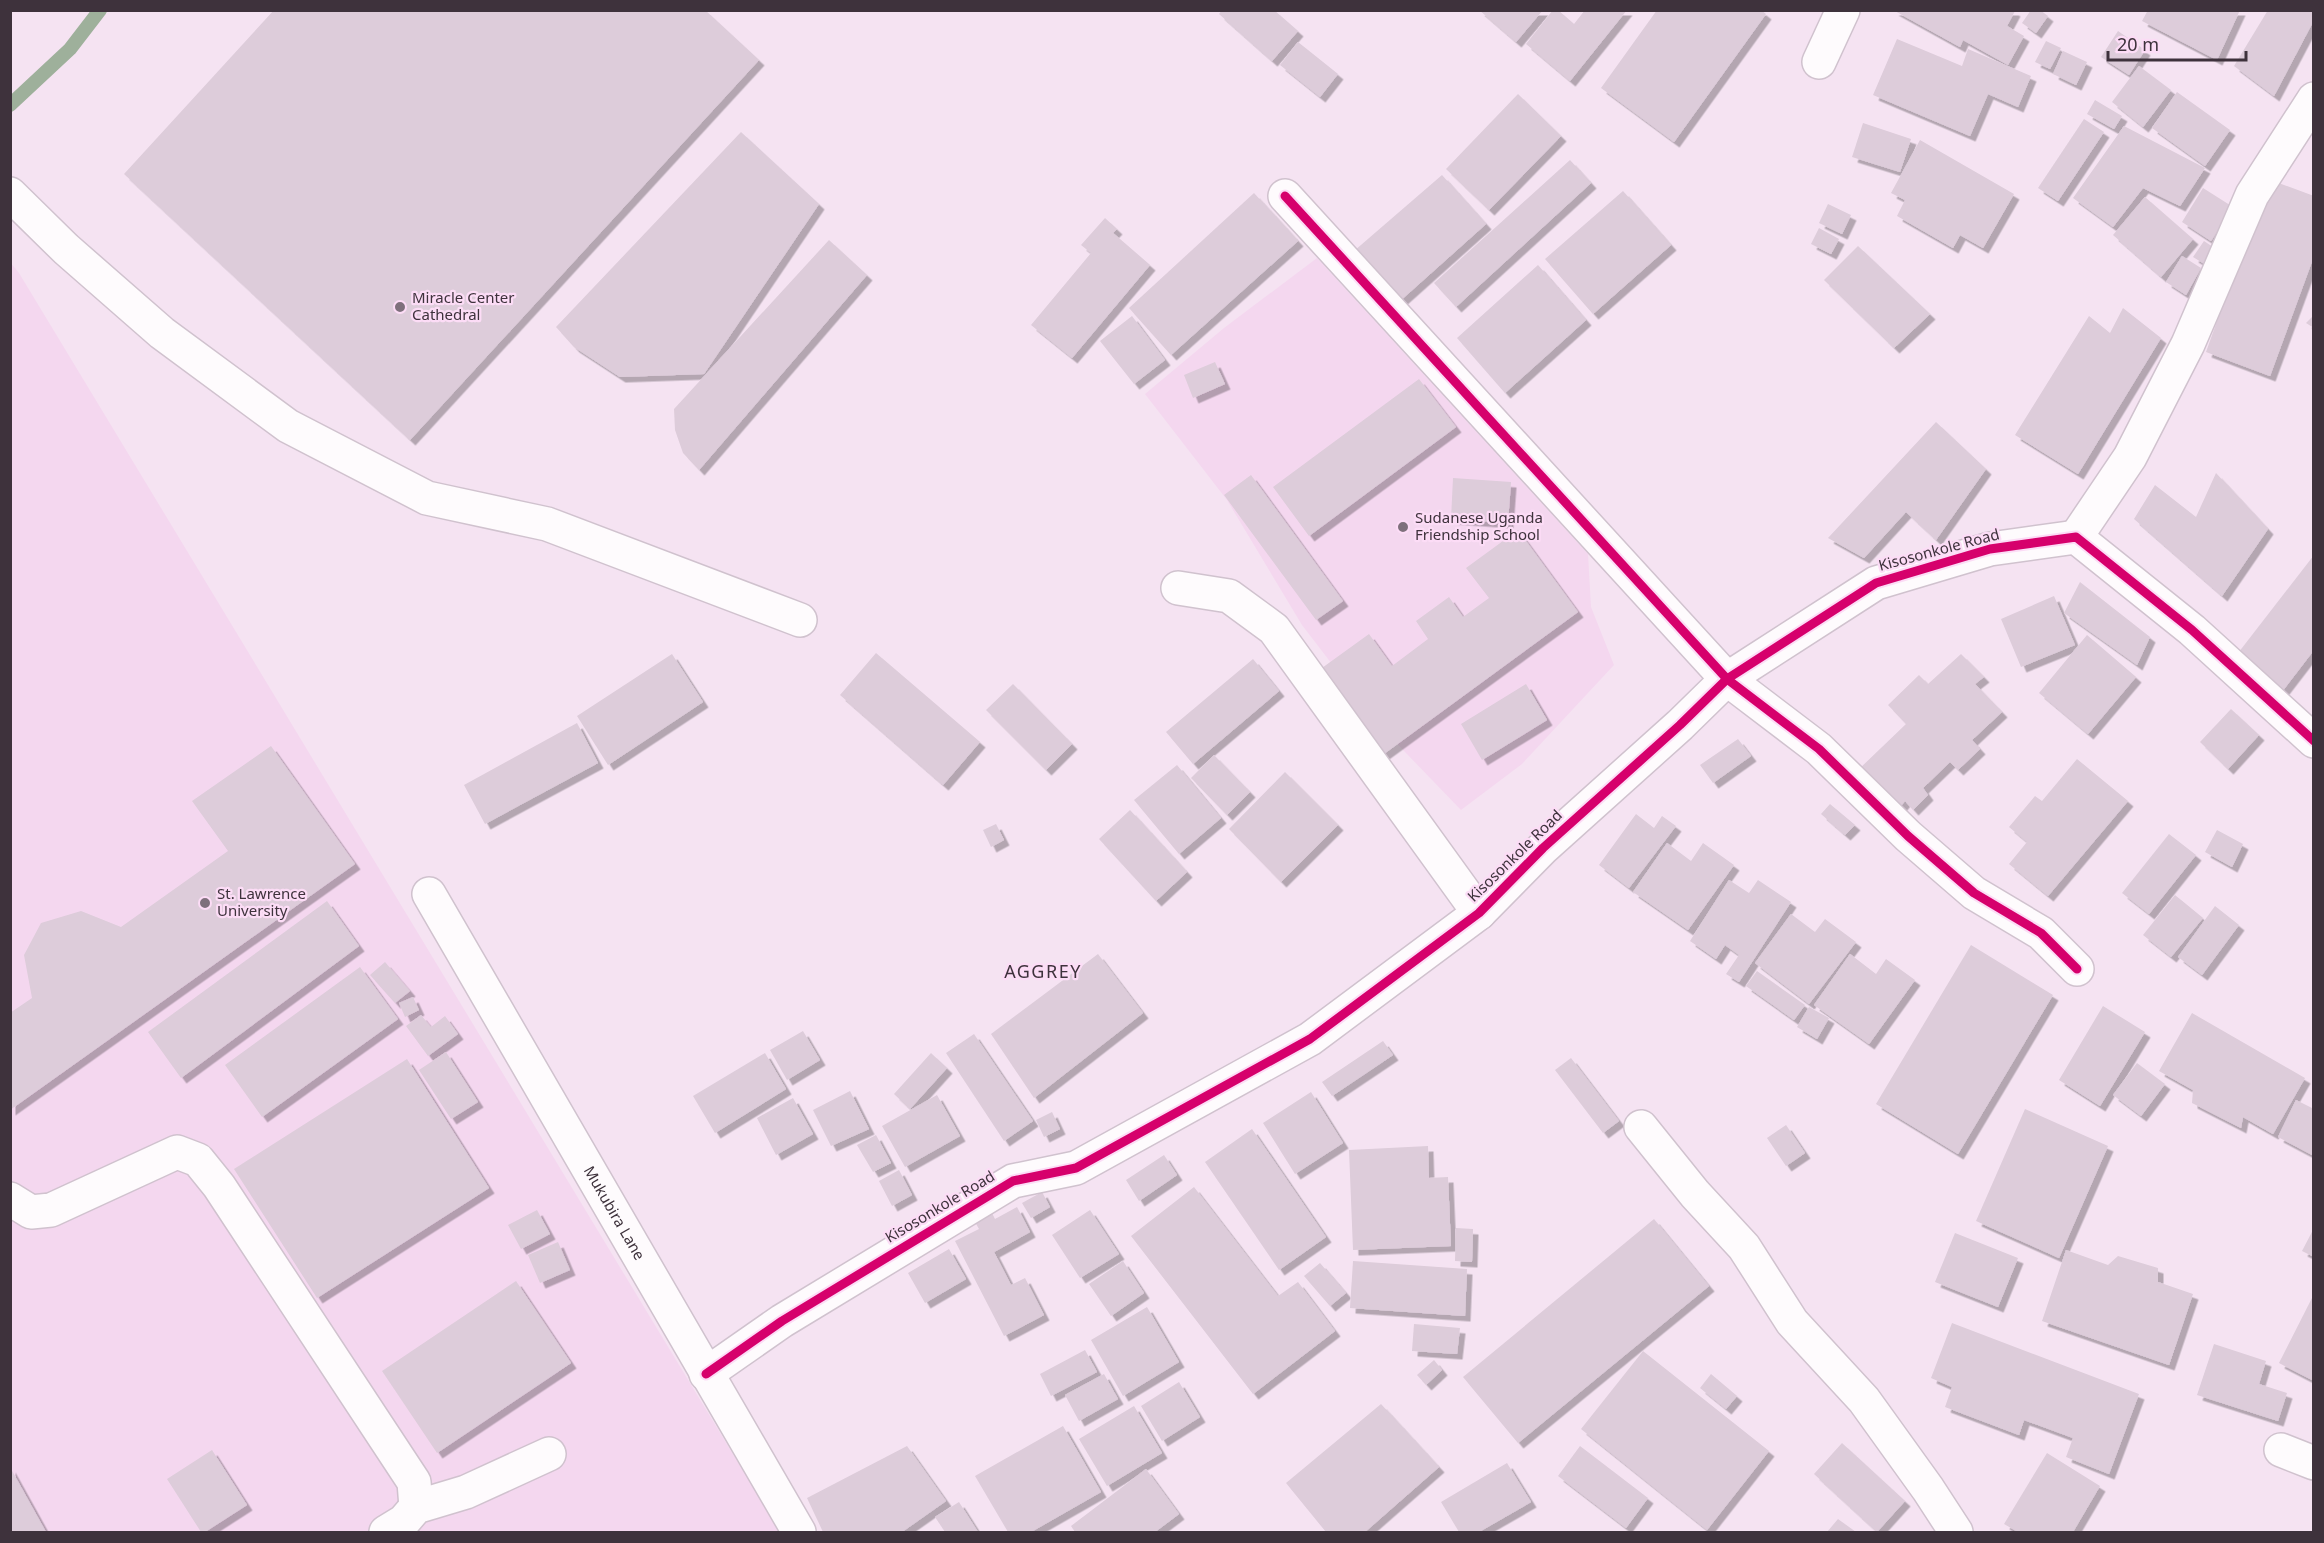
<svg xmlns="http://www.w3.org/2000/svg" width="2324" height="1543" font-family="'Noto Sans',sans-serif">
	<defs>
		<filter id="shadow"><feDropShadow dx="5.5" dy="5.5" stdDeviation="0" flood-color="#0004"/></filter>
	</defs>
	<rect width="100%" height="100%" fill="#f5e3f2"/>
	<g fill="#f4d7ef">
		<polygon points="1317,258 1588,554 1591,607 1614,665 1522,764 1461,810 1378,724 1302,625 1227,500 1145,394 1224,328"/>
		<polygon points="10,262 19,273 780,1532 11,1532"/>
	</g>
	<g fill="none" stroke-linecap="round" stroke-linejoin="round">
		<polyline stroke="#9eb09b" stroke-width="14" points="10,105 70,49 100,10"/>
	</g>
	<g fill="#ddccda" filter="url(#shadow)">
		<polygon points="274,10 705,10 759,60 410,440 124,174"/>
		<polygon points="1222,10 1274,10 1298,31 1272,61 1219,14"/>
		<polygon points="1479,10 1543,10 1516,42"/>
		<polygon points="1553,10 1558,10 1574,24 1585,10 1627,10 1570,81 1526,44"/>
		<polygon points="1657,10 1761,10 1766,14 1674,142 1601,88"/>
		<polygon points="1893,10 2013,10 2015,11 2007,26 2024,36 2008,65 1963,40 1960,47"/>
		<polygon points="2031,10 2040,10 2048,16 2036,33 2022,23"/>
		<polygon points="2148,10 2240,10 2217,60 2142,21"/>
		<polygon points="2268,10 2314,10 2314,20 2274,96 2234,66"/>
		<polygon points="2118,31 2145,50 2129,75 2101,57"/>
		<polygon points="1897,39 1962,66 1968,49 2031,76 2018,107 1988,94 1970,136 1873,95"/>
		<polygon points="2046,41 2061,48 2050,69 2035,62"/>
		<polygon points="1298,42 1338,74 1320,97 1280,65"/>
		<polygon points="2063,51 2087,62 2076,85 2053,74"/>
		<polygon points="2139,66 2171,90 2143,127 2112,102"/>
		<polygon points="2177,92 2230,130 2205,166 2152,128"/>
		<polygon points="1518,94 1561,136 1489,210 1446,169"/>
		<polygon points="2095,100 2122,116 2114,129 2087,114"/>
		<polygon points="2084,119 2104,132 2058,201 2038,188"/>
		<polygon points="1863,123 1911,139 1900,172 1852,157"/>
		<polygon points="2124,126 2205,168 2180,206 2143,188 2113,227 2073,198"/>
		<polygon points="741,132 819,204 704,374 620,377 574,347 556,327"/>
		<polygon points="1920,140 2014,194 1983,248 1960,235 1953,248 1897,216 1905,200 1891,193"/>
		<polygon points="1570,160 1591,183 1456,307 1434,283"/>
		<polygon points="1442,175 1486,224 1400,301 1354,251"/>
		<polygon points="2268,179 2314,196 2314,256 2270,376 2206,352"/>
		<polygon points="2203,188 2233,207 2211,241 2182,222"/>
		<polygon points="1623,191 1671,245 1593,314 1545,259"/>
		<polygon points="1254,193 1298,241 1171,355 1129,308"/>
		<polygon points="2145,197 2193,239 2161,277 2113,235"/>
		<polygon points="1828,204 1851,215 1842,234 1819,223"/>
		<polygon points="1105,218 1117,229 1113,233 1150,265 1072,358 1031,325 1091,253 1081,245"/>
		<polygon points="1819,228 1839,239 1831,254 1811,244"/>
		<polygon points="829,240 867,275 699,470 683,453 675,430 674,409"/>
		<polygon points="2204,241 2216,249 2206,265 2193,257"/>
		<polygon points="1858,246 1930,314 1894,348 1824,280"/>
		<polygon points="2182,256 2201,268 2186,295 2166,282"/>
		<polygon points="1538,265 1586,320 1505,393 1457,338"/>
		<polygon points="2123,308 2161,338 2078,474 2015,435 2089,316 2110,333"/>
		<polygon points="2314,315 2314,328 2306,323"/>
		<polygon points="1132,316 1165,360 1134,384 1100,341"/>
		<polygon points="1215,362 1225,384 1193,398 1184,375"/>
		<polygon points="1419,379 1456,427 1309,536 1273,487"/>
		<polygon points="1936,422 1986,469 1936,540 1906,512 1864,558 1828,538"/>
		<polygon points="2216,473 2268,529 2222,596 2134,519 2155,485 2196,517"/>
		<polygon points="1251,475 1343,601 1316,620 1224,495"/>
		<polygon points="1453,478 1511,482 1508,523 1451,519"/>
		<polygon points="1518,530 1578,612 1377,759 1315,673 1369,634 1392,666 1428,639 1416,621 1449,597 1463,617 1489,598 1466,568"/>
		<polygon points="2314,555 2314,650 2281,693 2235,657"/>
		<polygon points="2080,582 2150,637 2137,665 2064,613"/>
		<polygon points="2054,596 2075,645 2021,667 2001,619"/>
		<polygon points="2087,635 2136,677 2088,734 2039,693"/>
		<polygon points="876,653 980,742 943,785 840,695"/>
		<polygon points="672,654 703,702 608,765 577,716"/>
		<polygon points="1961,654 1984,677 1975,684 2002,712 1972,740 1980,749 1958,770 1950,762 1923,788 1928,795 1913,810 1905,801 1896,812 1857,771 1906,724 1888,705 1919,675 1928,684"/>
		<polygon points="1253,659 1279,691 1193,764 1166,732"/>
		<polygon points="1013,684 1072,744 1046,770 986,710"/>
		<polygon points="1526,684 1547,720 1482,760 1461,724"/>
		<polygon points="2231,709 2259,735 2228,769 2200,742"/>
		<polygon points="577,723 598,763 485,824 464,785"/>
		<polygon points="1738,739 1751,756 1713,783 1700,765"/>
		<polygon points="271,746 355,864 10,1110 10,1013 32,998 24,955 41,923 81,911 121,927 228,851 192,801"/>
		<polygon points="1214,755 1250,792 1227,815 1191,778"/>
		<polygon points="2077,759 2128,801 2048,896 2009,864 2027,842 2009,827 2035,796 2042,801"/>
		<polygon points="1177,765 1221,818 1179,854 1134,800"/>
		<polygon points="1285,772 1338,825 1281,882 1229,829"/>
		<polygon points="1830,804 1855,825 1845,835 1821,814"/>
		<polygon points="1130,810 1187,872 1156,901 1099,839"/>
		<polygon points="1636,814 1654,828 1662,816 1676,826 1629,888 1599,865"/>
		<polygon points="996,824 1004,840 991,847 983,830"/>
		<polygon points="2217,830 2243,844 2232,867 2205,852"/>
		<polygon points="2169,834 2196,855 2149,914 2122,893"/>
		<polygon points="1667,843 1691,861 1703,843 1734,865 1688,930 1633,892"/>
		<polygon points="1729,880 1749,893 1758,880 1791,902 1739,982 1726,974 1739,955 1725,945 1716,959 1690,941"/>
		<polygon points="2175,895 2203,918 2171,957 2143,935"/>
		<polygon points="327,901 359,946 181,1078 148,1032"/>
		<polygon points="2215,906 2239,925 2202,975 2178,957"/>
		<polygon points="1791,914 1815,932 1825,919 1856,942 1809,1004 1755,963"/>
		<polygon points="1971,945 2053,995 1958,1154 1876,1104"/>
		<polygon points="1098,954 1143,1013 1034,1098 991,1034"/>
		<polygon points="1850,954 1876,974 1886,959 1915,980 1869,1044 1814,1005"/>
		<polygon points="385,962 410,991 395,1003 370,975"/>
		<polygon points="360,967 398,1019 262,1117 225,1065"/>
		<polygon points="1757,971 1805,1005 1794,1020 1746,986"/>
		<polygon points="413,997 419,1010 405,1017 399,1003"/>
		<polygon points="2103,1006 2145,1032 2100,1106 2059,1080"/>
		<polygon points="1809,1007 1829,1018 1817,1039 1797,1027"/>
		<polygon points="2192,1013 2305,1078 2273,1134 2243,1117 2241,1128 2192,1103 2193,1090 2159,1071"/>
		<polygon points="421,1015 431,1027 445,1016 458,1034 428,1056 406,1026"/>
		<polygon points="803,1031 820,1060 787,1080 770,1050"/>
		<polygon points="974,1034 1033,1121 1004,1141 946,1053"/>
		<polygon points="1383,1041 1393,1055 1332,1096 1322,1082"/>
		<polygon points="446,1052 478,1102 451,1119 419,1070"/>
		<polygon points="765,1053 786,1089 715,1133 693,1096"/>
		<polygon points="931,1053 947,1068 910,1109 894,1094"/>
		<polygon points="1571,1058 1619,1121 1603,1133 1555,1070"/>
		<polygon points="407,1059 489,1188 317,1298 234,1169"/>
		<polygon points="2137,1063 2165,1084 2141,1116 2113,1095"/>
		<polygon points="850,1091 869,1129 831,1146 813,1110"/>
		<polygon points="1311,1092 1343,1143 1295,1174 1263,1123"/>
		<polygon points="937,1095 960,1136 905,1167 882,1126"/>
		<polygon points="793,1098 813,1134 776,1155 757,1118"/>
		<polygon points="2296,1100 2314,1109 2314,1156 2278,1137"/>
		<polygon points="2025,1109 2108,1146 2059,1258 1976,1221"/>
		<polygon points="1052,1112 1060,1129 1044,1137 1036,1120"/>
		<polygon points="1786,1125 1805,1153 1786,1166 1767,1138"/>
		<polygon points="1252,1129 1326,1237 1279,1270 1205,1162"/>
		<polygon points="876,1135 891,1163 873,1172 857,1145"/>
		<polygon points="1428,1146 1429,1178 1448,1177 1451,1246 1353,1250 1349,1150"/>
		<polygon points="1164,1155 1177,1175 1139,1201 1126,1180"/>
		<polygon points="899,1170 912,1195 892,1206 879,1181"/>
		<polygon points="1194,1187 1278,1296 1298,1282 1335,1331 1253,1394 1131,1236"/>
		<polygon points="1042,1192 1050,1207 1031,1218 1022,1203"/>
		<polygon points="1017,1207 1030,1232 994,1252 1011,1285 1025,1278 1044,1315 1004,1336 955,1241 979,1229 975,1222 992,1213 995,1219"/>
		<polygon points="537,1210 550,1234 521,1249 508,1225"/>
		<polygon points="1090,1210 1119,1254 1080,1278 1052,1235"/>
		<polygon points="1654,1219 1709,1286 1518,1443 1463,1377"/>
		<polygon points="1456,1228 1473,1229 1472,1262 1455,1261"/>
		<polygon points="2314,1228 2314,1257 2302,1251"/>
		<polygon points="1955,1233 2018,1258 1998,1307 1935,1282"/>
		<polygon points="558,1242 570,1270 540,1283 528,1255"/>
		<polygon points="949,1249 966,1279 925,1303 908,1273"/>
		<polygon points="2066,1250 2108,1265 2118,1256 2158,1268 2158,1282 2193,1294 2169,1365 2042,1321"/>
		<polygon points="1123,1261 1144,1293 1111,1316 1089,1284"/>
		<polygon points="1353,1261 1467,1269 1465,1316 1350,1308"/>
		<polygon points="1320,1263 1346,1293 1330,1306 1304,1276"/>
		<polygon points="516,1281 571,1363 437,1453 382,1371"/>
		<polygon points="2314,1294 2314,1381 2279,1363"/>
		<polygon points="1147,1307 1179,1362 1123,1396 1091,1340"/>
		<polygon points="1952,1323 2139,1394 2109,1474 2066,1457 2073,1438 2024,1420 2019,1435 1945,1407 1952,1387 1931,1378"/>
		<polygon points="1414,1324 1460,1328 1457,1354 1412,1351"/>
		<polygon points="2214,1344 2266,1361 2259,1384 2287,1393 2278,1421 2197,1395"/>
		<polygon points="1085,1350 1097,1372 1051,1396 1040,1374"/>
		<polygon points="1643,1351 1769,1451 1707,1530 1581,1429"/>
		<polygon points="1434,1360 1442,1370 1426,1385 1417,1375"/>
		<polygon points="1104,1374 1118,1399 1079,1421 1065,1395"/>
		<polygon points="1711,1374 1737,1396 1726,1409 1700,1388"/>
		<polygon points="1179,1382 1200,1417 1162,1441 1141,1406"/>
		<polygon points="1381,1404 1439,1467 1365,1532 1326,1532 1286,1483"/>
		<polygon points="1134,1406 1162,1453 1107,1486 1079,1439"/>
		<polygon points="1063,1426 1101,1492 1031,1532 1008,1532 975,1476"/>
		<polygon points="1842,1443 1905,1501 1877,1532 1814,1474"/>
		<polygon points="907,1446 946,1501 902,1532 823,1532 807,1498"/>
		<polygon points="1580,1446 1648,1498 1626,1528 1558,1476"/>
		<polygon points="212,1450 247,1505 205,1532 201,1532 167,1479"/>
		<polygon points="2047,1453 2100,1486 2073,1532 2018,1532 2004,1524"/>
		<polygon points="1507,1463 1531,1502 1479,1532 1459,1532 1441,1502"/>
		<polygon points="10,1467 46,1532 10,1532"/>
		<polygon points="1146,1469 1179,1514 1155,1532 1075,1532 1071,1526"/>
		<polygon points="959,1502 978,1532 945,1532 935,1517"/>
		<polygon points="1838,1519 1856,1532 1827,1532"/>
	</g>
	<g fill="none" stroke-linecap="round" stroke-linejoin="round">
		<g stroke="#d0c2ce" stroke-width="36">
			<g id="minor">
				<polyline points="1819,62 1843,10"/>
				<polyline points="10,194 66,249 162,333 288,426 427,498 547,524 800,620"/>
				<polyline points="1285,196 1727,679 1819,749 1908,836 1974,893 2041,933 2077,969"/>
				<polyline points="2076,537 2130,457 2188,344 2252,195 2314,99"/>
				<polyline points="1178,588 1229,596 1274,629 1479,913"/>
				<path id="s1" d="M429 894 799 1532"/>
				<polyline points="1641,1127 1695,1194 1744,1247 1792,1322 1864,1400 1928,1489 1956,1532"/>
				<polyline points="10,1199 31,1212 51,1210 177,1152 198,1160 219,1186 414,1482 416,1507"/>
				<polyline points="706,1374 782,1321 1013,1181 1076,1168 1310,1039 1479,913 1543,848 1680,725 1727,679 1876,583 1990,549 2076,537 2192,630 2314,741"/>
				<polyline points="2281,1450 2314,1463"/>
				<polyline points="386,1532 404,1521 416,1507 466,1492 549,1454"/>
			</g>
		</g>
		<use href="#minor" stroke="#fefbfd" stroke-width="33"/>
		<g stroke="#fcdcf6" stroke-width="13">
			<g id="cycleway">
				<polyline points="1285,196 1727,679 1819,749 1908,836 1974,893 2041,933 2077,969"/>
				<polyline points="706,1374 782,1321 1013,1181 1076,1168 1310,1039 1479,913 1543,848 1680,725 1727,679 1876,583 1990,549 2076,537 2192,630 2314,741"/>
			</g>
		</g>
		<use href="#cycleway" stroke="#d6006c" stroke-width="9"/>
	</g>
	<g fill="#7e707c" stroke="#fcdcf6" stroke-width="2">
		<circle cx="400" cy="307" r="6"/>
		<circle cx="1403" cy="527" r="6"/>
		<circle cx="205" cy="903" r="6"/>
	</g>
	<g text-anchor="middle" stroke-width="4.5" stroke-linejoin="round" paint-order="stroke">
		<g font-size="15" fill="#3e323c" stroke="#fcdcf6" text-anchor="start">
			<text x="412" y="303">Miracle Center<tspan x="412" dy="17">Cathedral</tspan></text>
			<text x="1415" y="523">Sudanese Uganda<tspan x="1415" dy="17">Friendship School</tspan></text>
			<text x="217" y="899">St. Lawrence<tspan x="217" dy="17">University</tspan></text>
		</g>
		<g font-size="15" fill="#3e323c" stroke="#fcdcf6">
			<text transform="translate(1939 550) rotate(-15)" y="5">Kisosonkole Road</text>
			<text transform="translate(1515 856) rotate(-44)" y="5">Kisosonkole Road</text>
			<text transform="translate(940 1207) rotate(-31)" y="5">Kisosonkole Road</text>
			<text dy="5" stroke="none"><textPath href="#s1" startOffset="369">Mukubira Lane</textPath></text>
		</g>
		<g font-size="18" letter-spacing="1.5" fill="#3e323c" stroke="#fcdcf6">
			<text x="1043" y="978">AGGREY</text>
		</g>
	</g>
	<rect width="2324" height="1543" fill="none" stroke="#3e323c" stroke-width="24"/>
	<path d="M2108 51v9h138v-9" fill="none" stroke="#3e323c" stroke-width="3"/>
	<text x="2117" y="51" font-size="18" fill="#3e323c" stroke="#fcdcf6" stroke-width="4.5" paint-order="stroke">20 m</text>
</svg>
